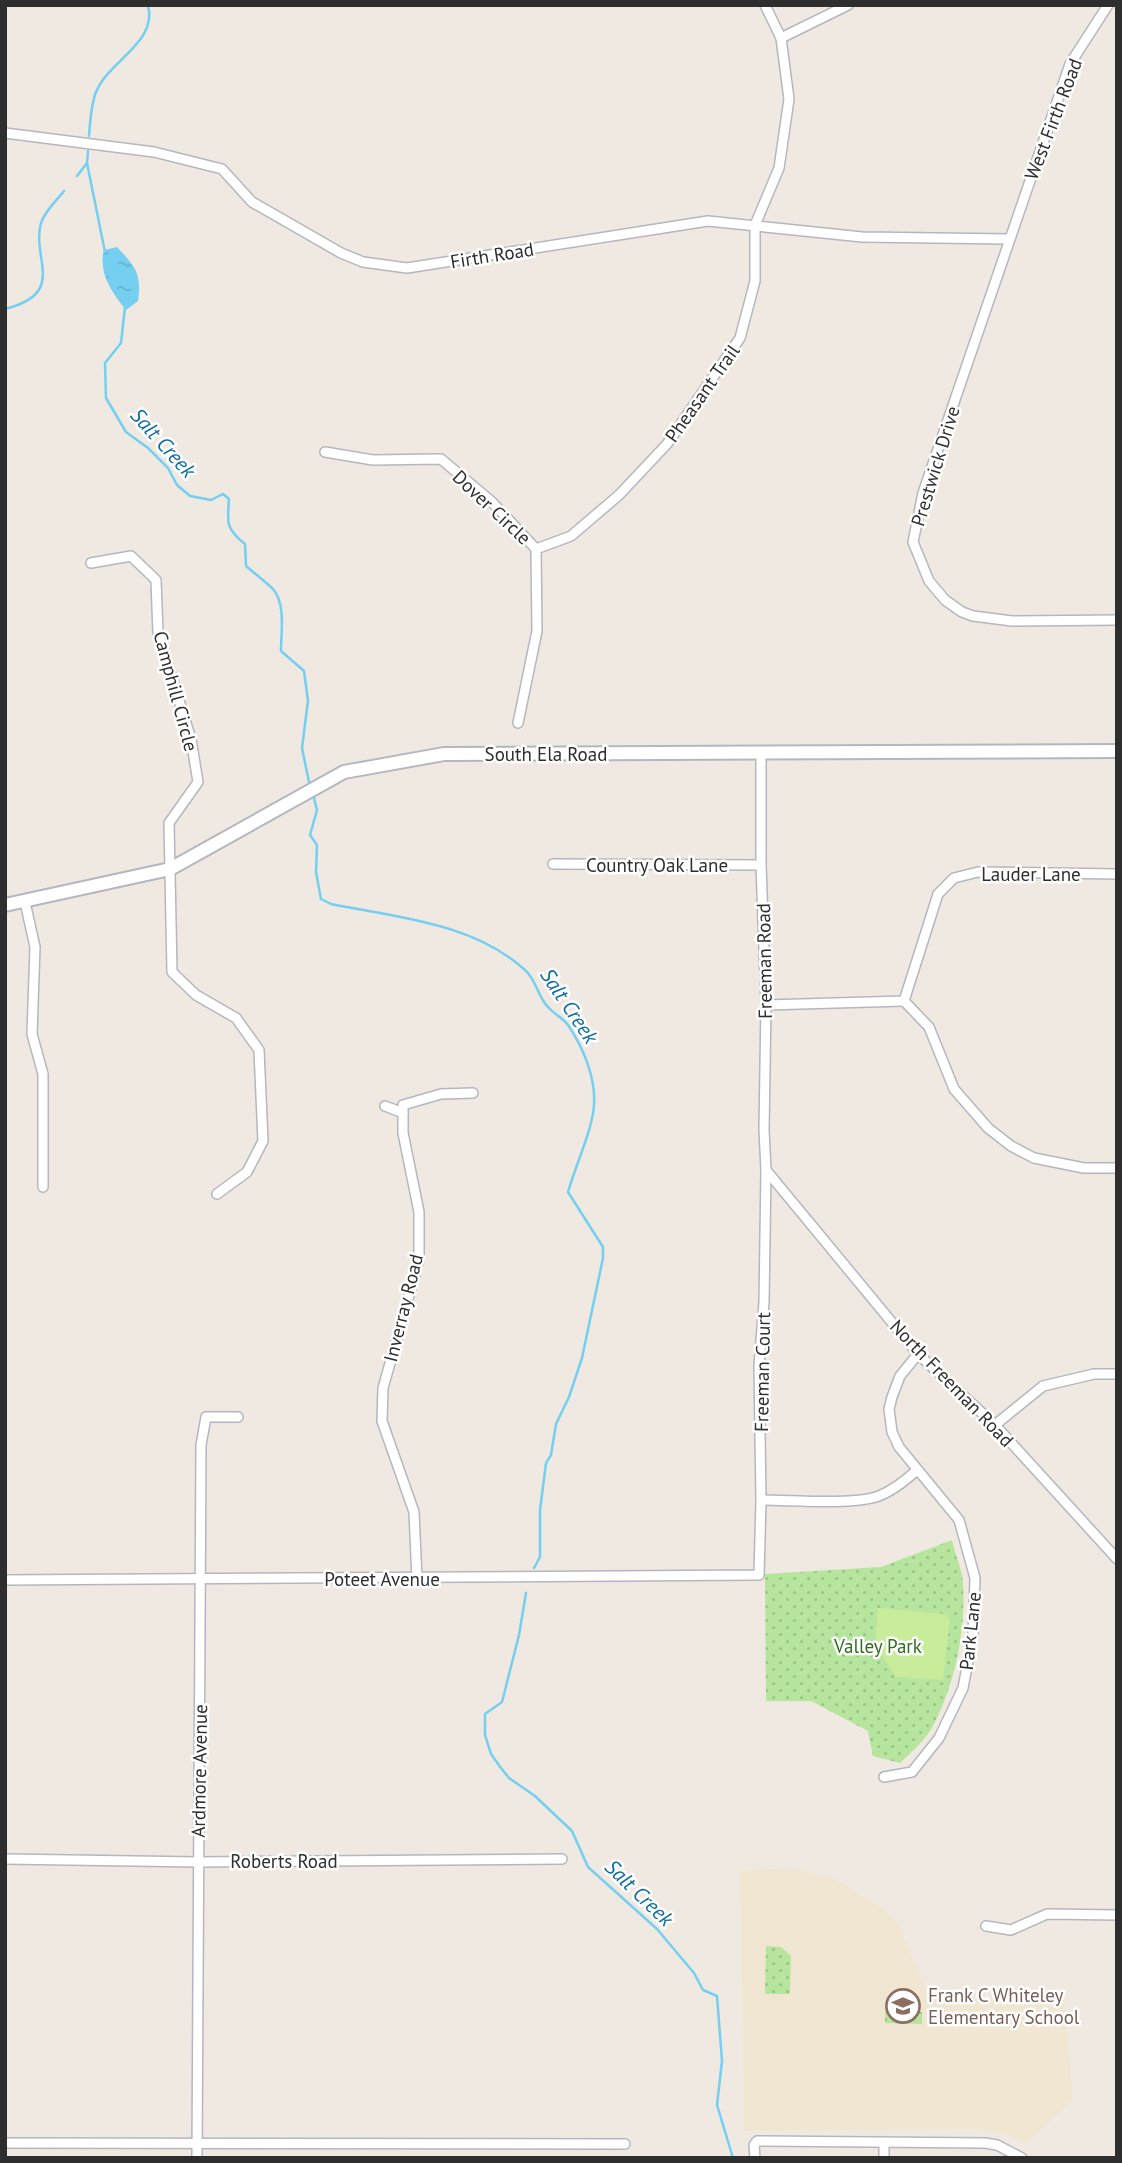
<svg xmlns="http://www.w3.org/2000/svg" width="1122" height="2163" font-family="'PT Sans',sans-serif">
	<defs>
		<pattern id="park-dots" width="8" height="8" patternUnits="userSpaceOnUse" patternTransform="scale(1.75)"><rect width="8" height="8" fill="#b6e59e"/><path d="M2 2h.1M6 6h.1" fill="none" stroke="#9dc588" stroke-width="1.8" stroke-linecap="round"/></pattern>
		<pattern id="water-ripples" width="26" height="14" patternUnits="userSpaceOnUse" patternTransform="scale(1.75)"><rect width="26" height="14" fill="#75cff0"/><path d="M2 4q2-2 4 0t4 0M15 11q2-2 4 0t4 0" fill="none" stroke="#66b2ce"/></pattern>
	</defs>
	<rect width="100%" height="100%" fill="#efe9e1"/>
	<polygon fill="#f0e6d1" points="793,1868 834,1879 884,1909 897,1922 930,1999 1064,2000 1073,2099 1026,2143 1005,2133 976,2129 744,2131 741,1871"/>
	<g fill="url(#park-dots)">
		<path d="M952 1540C955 1554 962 1569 963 1583 966 1631 955 1684 933 1726 925 1740 912 1752 900 1763L873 1756 868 1731 811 1701H766L765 1574 881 1567Z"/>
		<polygon points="766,1946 781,1947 791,1956 790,1994 765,1994"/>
		<polygon points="885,2011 922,2012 922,2024 885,2023"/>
	</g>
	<polygon fill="#c9ec9a" points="878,1608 945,1614 950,1619 943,1680 896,1677 875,1644"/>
	<path fill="url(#water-ripples)" d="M117 247C135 266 142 274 138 301L126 310C112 293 98 273 104 250Z"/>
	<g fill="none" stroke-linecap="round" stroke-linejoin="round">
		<g stroke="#75cff0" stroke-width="2.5">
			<path d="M89 136C90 122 91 105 96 92 109 60 158 43 148 5"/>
			<polyline points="88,151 87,163 105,252"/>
			<polyline points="77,176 87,163"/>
			<path d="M125 307 121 343 105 363 106 398 126 432 148 448 168 468 177 485 190 496 211 500 223 494 229 499C227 523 226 529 245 544L246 566C255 574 265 581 273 589 286 604 281 632 281 651L304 671 308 701 302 748 309 782"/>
			<path d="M5 309C68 293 31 259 41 223 45 211 56 201 64 191"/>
			<path d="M314 798 317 810 310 835 317 845 316 872 321 899 331 904C396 917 475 923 526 971 536 980 538 997 548 1007 554 1014 563 1018 568 1025 583 1047 596 1078 594 1105 593 1128 575 1167 568 1192L603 1247V1258L582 1358 569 1397 556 1424 551 1455 546 1463 540 1510V1557L534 1568"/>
			<polyline points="526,1593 519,1635 502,1702 485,1714 485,1735 491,1754 501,1768 509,1778 535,1796 572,1831 588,1867 657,1929 694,1973 703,1990 717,1996 722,2061 717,2105 733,2158"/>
		</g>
		<g stroke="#b4b7c1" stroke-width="12">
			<g id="minor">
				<polyline points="765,5 781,38"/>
				<polyline points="1108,5 1070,64 923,493 913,542 929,581 945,600 962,612 973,616 1012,621 1117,620"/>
				<polyline points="5,133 154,152 222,169 252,202 341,253 363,262 407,268 708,221 862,237 1009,239"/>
				<polyline points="325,452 373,460 441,459 492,502 536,549"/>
				<polyline points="91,563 131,556 156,580 158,633 191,739 198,782 169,823 172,972 196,995 236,1018 259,1050 263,1141 247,1172 217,1194"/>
				<polyline points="518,723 537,631 536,549 571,536 619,495 667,444 740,338 755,281 755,225 779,168 789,99 781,38 848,5"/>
				<polyline points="553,864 761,865"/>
				<polyline points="1117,874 978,872 954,878 938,894 904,1001 929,1027 954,1089 988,1128 1011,1146 1034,1158 1084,1168 1117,1168"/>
				<polyline points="25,902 35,947 32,1034 43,1074 43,1187"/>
				<polyline points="766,1005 904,1001"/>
				<polyline points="385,1106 403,1113"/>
				<polyline points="766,1170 918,1354 995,1425 1117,1559"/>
				<polyline points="995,1425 1043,1386 1094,1374 1117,1374"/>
				<path d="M761 1500C792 1500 849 1505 876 1497 891 1492 906 1480 917 1470"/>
				<polyline points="417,1579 414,1512 382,1421 383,1388 419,1260 419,1212 403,1133 403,1105 441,1094 473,1093"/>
				<polyline points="5,1580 759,1575 761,1500 759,1366 764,1302 766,1170 764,1130 766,1005 761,865 761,753"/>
				<polyline points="884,1777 912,1772 939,1738 963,1688 973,1635 975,1578 959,1520 899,1447 892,1432 889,1409 892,1397 900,1376 918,1354"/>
				<polyline points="5,1859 198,1862 562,1859"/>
				<polyline points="986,1926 1011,1930 1047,1914 1117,1915"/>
				<polyline points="5,2143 625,2144"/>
				<polyline points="197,2158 201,1445 206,1417 238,1417"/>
				<polyline points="755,2158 754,2145 757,2141 985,2143 997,2145 1022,2158"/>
				<polyline points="884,2158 884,2143"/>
			</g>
		</g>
		<g stroke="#b4b7c1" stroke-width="16">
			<polyline id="secondary" points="5,905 170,869 344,772 444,754 1117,751"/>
		</g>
		<use href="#minor" stroke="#fff" stroke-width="9"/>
		<use href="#secondary" stroke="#fff" stroke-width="12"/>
	</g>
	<defs>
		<g id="school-ring" transform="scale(1.75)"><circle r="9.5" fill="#fff" stroke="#8d6e63" stroke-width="1.5"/><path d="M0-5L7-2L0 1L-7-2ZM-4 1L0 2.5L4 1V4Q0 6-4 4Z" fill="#8d6e63"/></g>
	</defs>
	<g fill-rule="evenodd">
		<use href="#school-ring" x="903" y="2006"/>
	</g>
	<g text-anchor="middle" stroke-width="5" stroke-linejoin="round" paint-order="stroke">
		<g font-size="19" fill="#2e2e2e" stroke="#fff">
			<text transform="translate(1053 119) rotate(-69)" y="7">West Firth Road</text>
			<text transform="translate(492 255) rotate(-9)" y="7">Firth Road</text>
			<text transform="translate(702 393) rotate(-55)" y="7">Pheasant Trail</text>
			<text transform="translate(935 466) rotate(-73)" y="7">Prestwick Drive</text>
			<text transform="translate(492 507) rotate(43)" y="7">Dover Circle</text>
			<text transform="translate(176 691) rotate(75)" y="7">Camphill Circle</text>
			<text x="546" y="761">South Ela Road</text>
			<text x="657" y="872">Country Oak Lane</text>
			<text x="1031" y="881">Lauder Lane</text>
			<text transform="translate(764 961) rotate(-91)" y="7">Freeman Road</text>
			<text transform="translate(403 1308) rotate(-76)" y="7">Inverray Road</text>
			<text transform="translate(762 1372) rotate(-89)" y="7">Freeman Court</text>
			<text transform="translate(952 1383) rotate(46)" y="7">North Freeman Road</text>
			<text x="382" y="1586">Poteet Avenue</text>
			<text transform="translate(970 1631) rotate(-84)" y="7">Park Lane</text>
			<text transform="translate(199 1771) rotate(-89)" y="7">Ardmore Avenue</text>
			<text x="284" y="1868">Roberts Road</text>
		</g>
		<g font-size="19" fill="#2c6e1b" stroke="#fff">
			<text x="878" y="1653">Valley Park</text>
		</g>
		<g font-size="19" fill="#785e54" stroke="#fff" text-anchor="start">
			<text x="928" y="2002">Frank C Whiteley<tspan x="928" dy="22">Elementary School</tspan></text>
		</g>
		<g font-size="21" font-style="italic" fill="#0d6fa3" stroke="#fff">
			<text transform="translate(163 443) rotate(48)" y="7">Salt Creek</text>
			<text transform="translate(569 1006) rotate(56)" y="7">Salt Creek</text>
			<text transform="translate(639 1893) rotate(44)" y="7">Salt Creek</text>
		</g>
	</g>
	<rect width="1122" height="2163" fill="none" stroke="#2e2e2e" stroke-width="14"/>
</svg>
